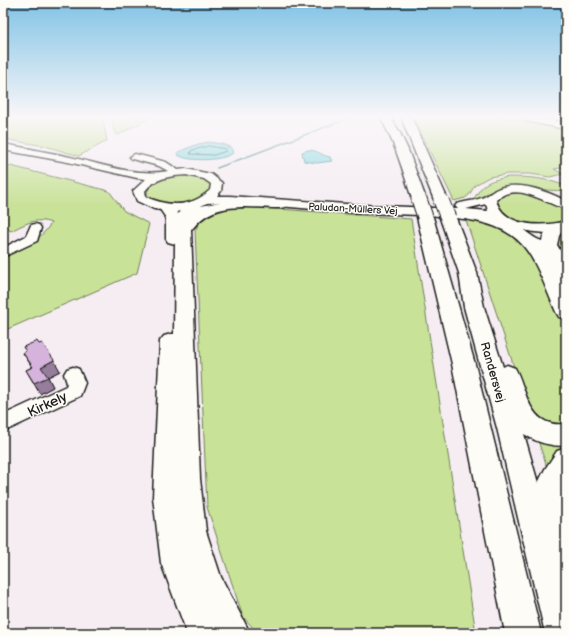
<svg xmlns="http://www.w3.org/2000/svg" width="569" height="636" font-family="'Balsamiq Sans',sans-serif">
	<rect width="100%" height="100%" fill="#f5edf2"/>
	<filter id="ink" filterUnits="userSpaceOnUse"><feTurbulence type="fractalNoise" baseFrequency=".025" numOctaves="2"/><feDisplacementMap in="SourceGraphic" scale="8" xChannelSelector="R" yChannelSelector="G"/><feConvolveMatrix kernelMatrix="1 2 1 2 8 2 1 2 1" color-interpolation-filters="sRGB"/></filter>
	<g filter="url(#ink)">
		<g fill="#c8e298" stroke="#727f5a">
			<polygon points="3,117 102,117 107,141 79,156 45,146 3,139"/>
			<polygon points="111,117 151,117 118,135 115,134"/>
			<polygon points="413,117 496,117 566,128 566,167 554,169 563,174 550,177 530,174 507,174 489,177 475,185 469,195 465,198 454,201"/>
			<path d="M3 164 109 191 124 211 149 224 137 273 3 331V257C21 249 41 241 51 223 36 217 25 224 11 231L3 226Z"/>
			<path d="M184 175C195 176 205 176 211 185V190C207 193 203 197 199 199 187 205 172 206 159 202 139 197 148 183 163 178 170 176 177 176 184 175Z"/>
			<path d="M508 177C532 177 544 178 566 186V190C543 193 520 182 497 189 489 191 482 197 475 200L474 199C484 181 489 181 508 177Z"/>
			<path d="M514 193C530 193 559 200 566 215 558 234 513 225 501 212 499 209 498 204 496 201L506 194Z"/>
			<polygon points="225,207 252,207 411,219 476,633 258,633 243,617 207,507 195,230 204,216"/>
			<polygon points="466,220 495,223 508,231 527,250 566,320 566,526"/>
			<polygon points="566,231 566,264 557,241 560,233"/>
		</g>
		<g fill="#89dae3" stroke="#5d8e93">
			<path d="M209 142 222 144 232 148 233 153C223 161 188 162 178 155V152L198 144Z"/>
			<path d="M308 150C318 150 322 156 330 157L332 161 317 163 304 161 302 152Z"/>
		</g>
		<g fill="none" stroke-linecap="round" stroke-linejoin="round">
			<polygon stroke="#48686c" stroke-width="1" points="209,146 226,149 226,151 214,155 190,154 191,151"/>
			<polyline stroke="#5d8e93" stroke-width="1.5" points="217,168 352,117"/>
			<g stroke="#1c1c1c" stroke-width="3">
				<g id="minor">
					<polygon points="522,117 531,117 566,123 566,129 525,121"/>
					<path d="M3 144C25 148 48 152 70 157 101 164 136 177 168 171L159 166 132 159 130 157 135 154 166 162 178 170 186 169 211 174 222 183 221 191 217 196H230L360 205 458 209 455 206 457 204C466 201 475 201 484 197 491 194 494 189 503 187 523 182 549 192 566 201V209C545 204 517 180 496 200 504 228 543 227 566 221V229L547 233 534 232 517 229 497 219 481 217 360 213 230 202 207 203 197 208 176 212 154 209 137 201 133 191 146 179 137 178 68 162 3 150ZM186 175 204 179 211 184 210 190C191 208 169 207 146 197L145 191C155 178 170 176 186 175ZM486 204 488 211 466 209Z"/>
					<polygon points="35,224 39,225 41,228 37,241 3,257 3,248 26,236 31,225"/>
					<polygon points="73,367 79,369 85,383 80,396 3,432 3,415 66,386 67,383 64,374 67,369"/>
				</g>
			</g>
			<g stroke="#1c1c1c" stroke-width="3">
				<g id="major">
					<path d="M380 117H390L399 131 408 150 426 199 424 202 419 203 414 202 412 199C403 171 395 142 380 117Z"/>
					<polygon points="401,117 411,117 448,200 446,203 441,204 436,203 434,200"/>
					<path d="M229 200H280L285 201 287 204 285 207 280 208C249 208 214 200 193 228L191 229 200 479 206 531 221 577 250 633H187L161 563 153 497 160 341 164 336 171 334H174L175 244 168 242 166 239V218L159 208 161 205C170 203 173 206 178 214 183 206 189 199 199 202L201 206Z"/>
					<path d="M439 208C464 210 490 212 513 223 523 227 531 238 542 241 544 230 551 223 562 226L564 229 559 236 557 245 566 260V280L561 279 566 291V318L559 317 556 312C531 253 527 226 456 218L477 273 484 307 503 367 507 365 515 368C525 385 527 417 550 423 555 425 561 424 566 424V446C551 446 537 443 524 434L538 483 545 469 557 451 566 448V483L563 493 562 507 566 532V633H545L497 428 464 307 459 273 440 218 441 217 434 215 432 212 434 209Z"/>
					<polygon points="425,212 430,214 433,217 475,364 541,633 505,633 452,364 417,217 420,214"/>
				</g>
			</g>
			<use href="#minor" fill="#fdfcf7" fill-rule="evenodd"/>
			<use href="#major" fill="#fdfcf7" fill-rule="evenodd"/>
			<g stroke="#1c1c1c" stroke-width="17" stroke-linecap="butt">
				<g id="major-bridge">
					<polyline points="419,199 425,217"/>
					<polyline points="441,200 448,218"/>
				</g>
			</g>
			<use href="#major-bridge" stroke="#fdfcf7" stroke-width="15"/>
		</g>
		<polygon fill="#b89abe" stroke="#1c1c1c" points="39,344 60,371 48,377 53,387 40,394 26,370 32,367 23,353 26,351 23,347"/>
		<polygon fill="#967d9b" stroke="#1c1c1c" points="54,360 60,371 48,377 53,387 40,394 34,383 41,367"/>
		<polygon fill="#d6b3dd" stroke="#1c1c1c" points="37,341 39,344 42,343 54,360 41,367 48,377 34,383 26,370 33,367 23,353 26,351 23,347"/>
	</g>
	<linearGradient id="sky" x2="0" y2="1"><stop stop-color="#82c3e6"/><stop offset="0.57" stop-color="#faf7f9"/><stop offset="1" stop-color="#faf7f9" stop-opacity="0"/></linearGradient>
	<rect width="569" height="206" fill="url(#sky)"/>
	<g text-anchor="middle" stroke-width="3" stroke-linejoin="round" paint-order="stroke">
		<g font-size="10" fill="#1c1c1c" stroke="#fdfcf7">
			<text transform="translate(353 208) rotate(3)" y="4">Paludan-Müllers Vej</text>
		</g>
		<g font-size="12" fill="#1c1c1c" stroke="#fdfcf7">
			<text transform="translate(493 372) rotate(74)" y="4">Randersvej</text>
		</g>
		<g font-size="14" fill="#1c1c1c" stroke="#fdfcf7">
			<text transform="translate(47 404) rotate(-25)" y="5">Kirkely</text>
		</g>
	</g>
	<rect width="569" height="636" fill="none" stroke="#fdfcf7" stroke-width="16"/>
	<rect x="8" y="8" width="553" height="620" fill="none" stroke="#1c1c1c" stroke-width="1.5" filter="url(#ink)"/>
</svg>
